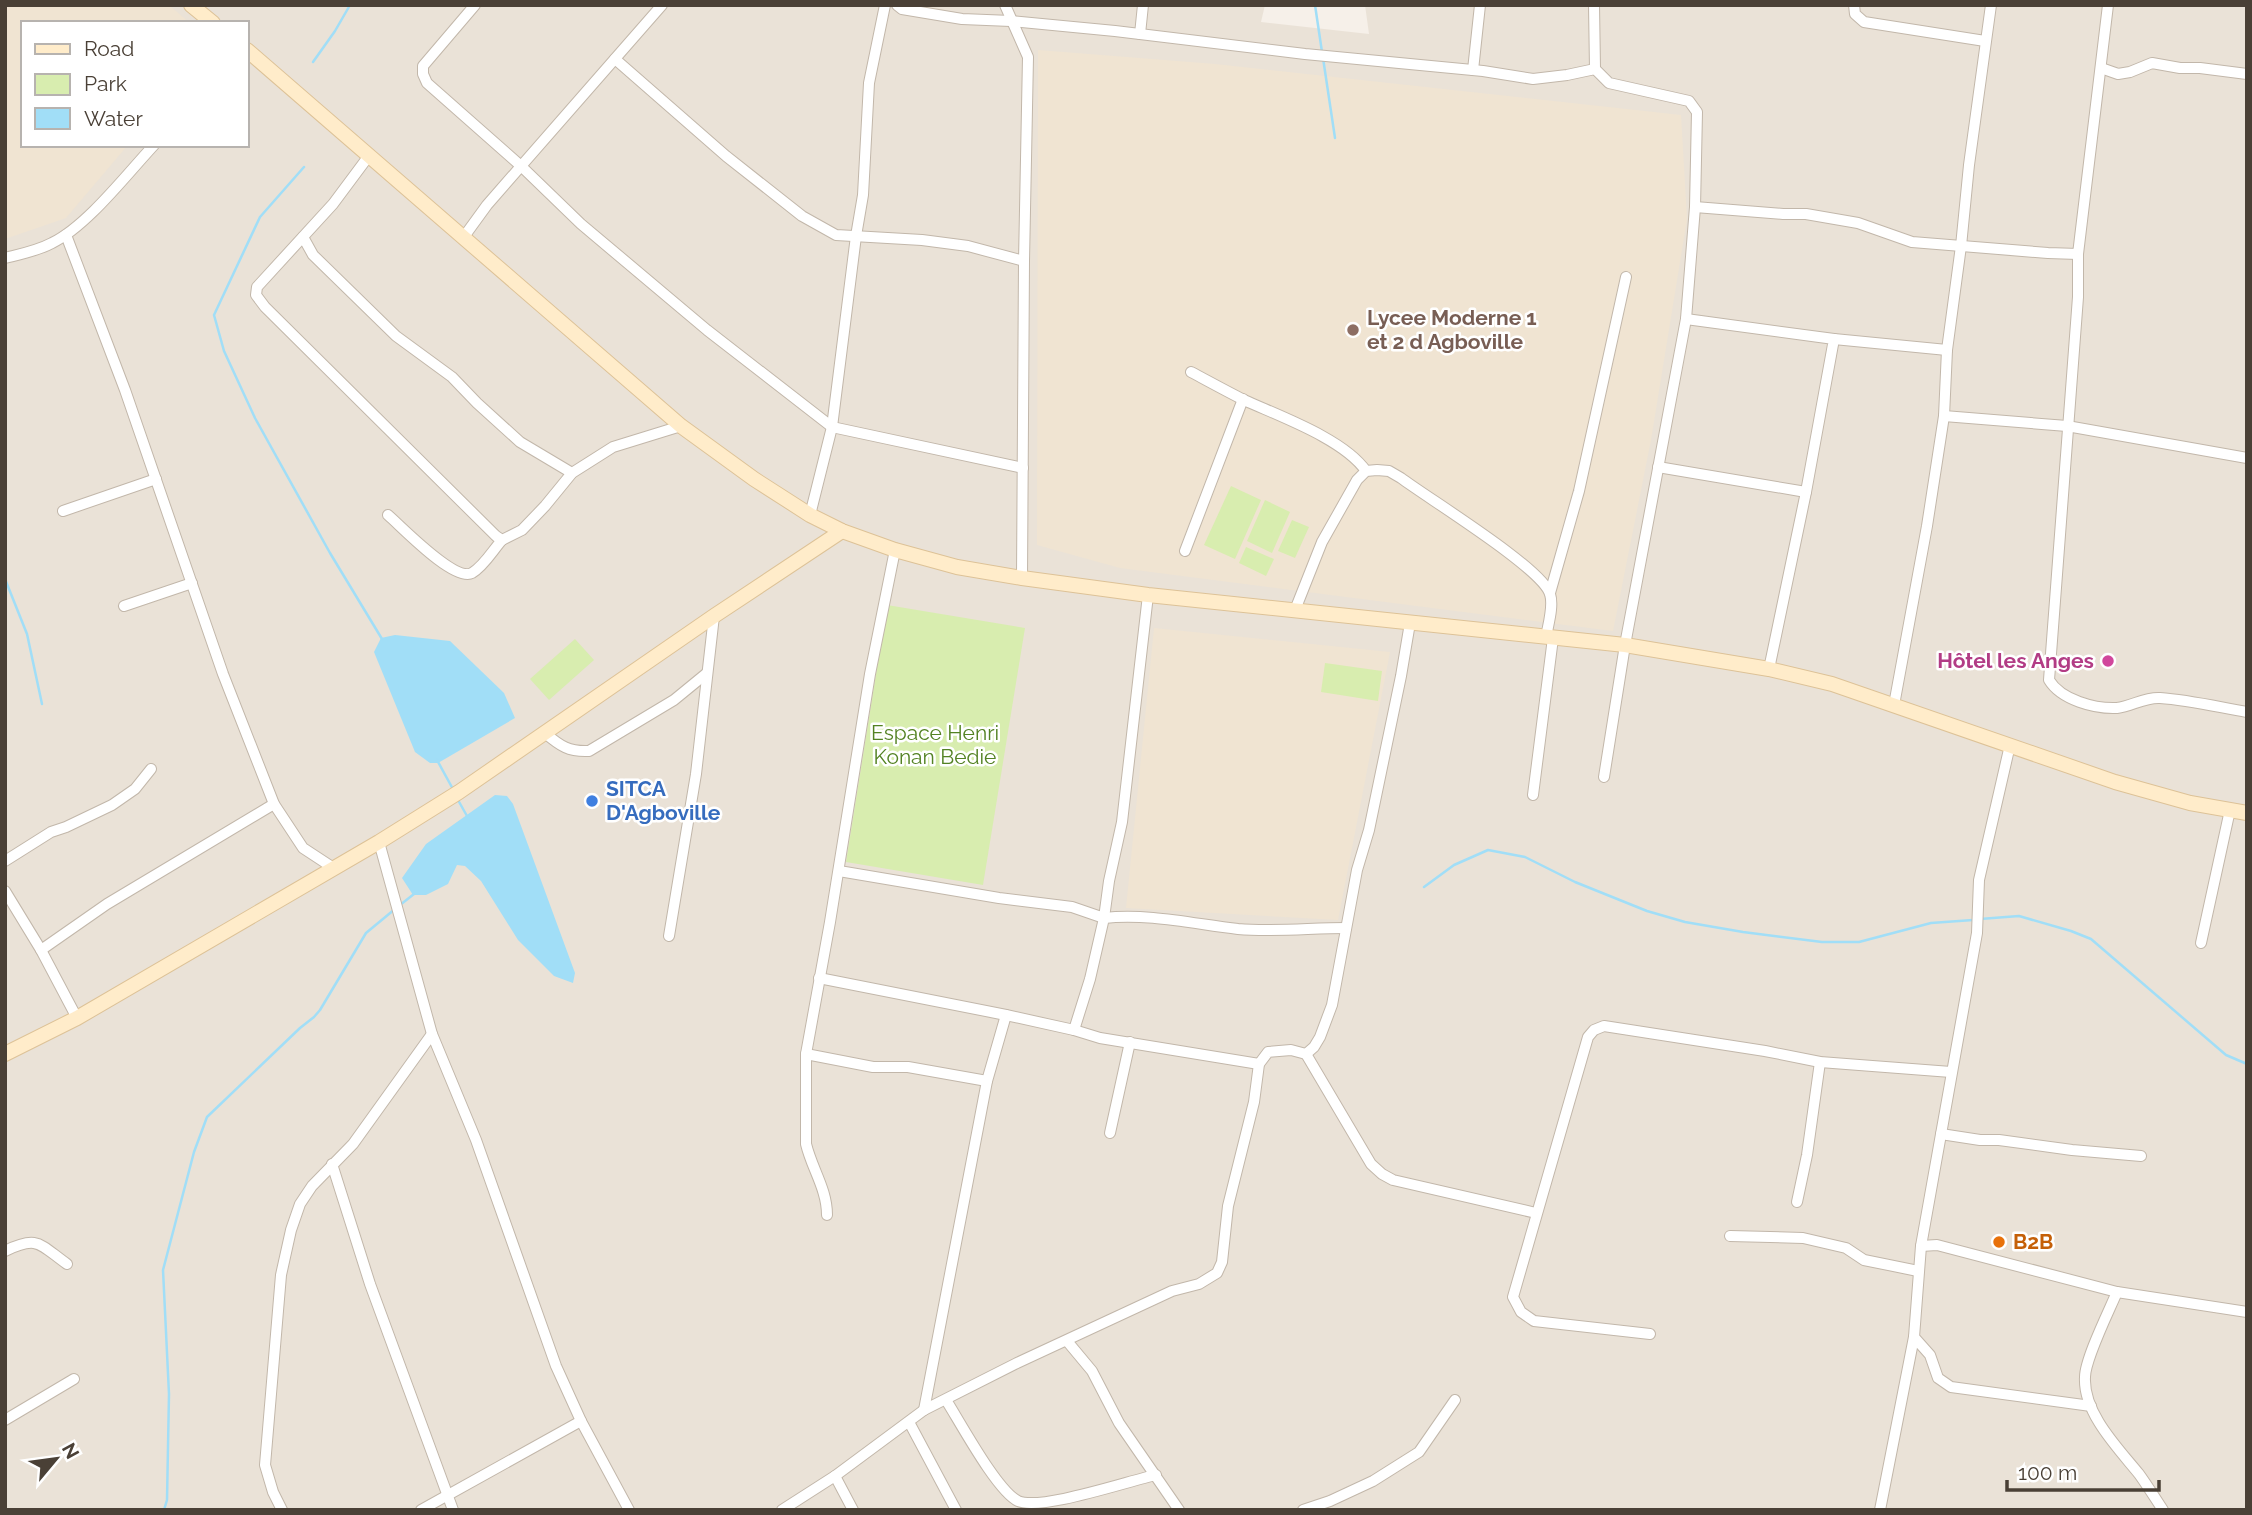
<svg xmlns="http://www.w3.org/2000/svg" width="2252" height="1515" font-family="Raleway,sans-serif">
	<rect width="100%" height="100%" fill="#f6f0e9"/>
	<path fill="#eae2d7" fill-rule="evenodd" d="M5 5H1265L1261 22 1369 34 1365 5H2247V1510H5ZM23 23H247V145H23Z"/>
	<g fill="#f0e4d2">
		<polygon points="5,5 169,5 190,23 23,23 23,145 128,145 66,218 5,239"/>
		<polygon points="1038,50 1215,64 1681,115 1687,219 1651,440 1613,631 1120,568 1037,545"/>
		<polygon points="1154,628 1390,652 1338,920 1126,908"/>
	</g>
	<g fill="#d8edaf">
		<polygon points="1231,486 1261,500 1235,559 1204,545"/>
		<polygon points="1265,500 1290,512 1272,553 1247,541"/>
		<polygon points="1292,520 1309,527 1295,558 1278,551"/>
		<polygon points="1246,547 1274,559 1266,576 1239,563"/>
		<polygon points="887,605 1025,628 983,885 846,862"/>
		<polygon points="575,639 594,660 549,700 530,679"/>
		<polygon points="1325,663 1382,671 1378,701 1321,692"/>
	</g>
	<g fill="#a1def7">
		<polygon points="395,635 450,641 504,693 515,718 438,763 430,763 415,752 374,652 381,638"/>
		<polygon points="495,795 507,796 513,804 575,973 573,983 554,976 518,940 481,881 465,866 457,865 448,884 426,895 413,895 402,878 426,844"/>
	</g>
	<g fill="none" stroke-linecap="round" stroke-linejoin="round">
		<g stroke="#a1def7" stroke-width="2.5">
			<polyline points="1315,5 1322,52"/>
			<polyline points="1323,58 1335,138"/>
			<polyline points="313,62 335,31 350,5"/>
			<polyline points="304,167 260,217 214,315 224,351 255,418 330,553 382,639"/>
			<polyline points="5,579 27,634 42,704"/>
			<polyline points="437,760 454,791"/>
			<polyline points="458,800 467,816"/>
			<polyline points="1424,887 1454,865 1488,850 1525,857 1575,882 1647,911 1685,922 1743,932 1822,942 1859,942 1931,923 1973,920"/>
			<polyline points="400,905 414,894"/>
			<polyline points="1980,919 2019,916 2071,931 2091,939 2226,1055 2247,1064"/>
			<polyline points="164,1510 167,1500 169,1394 163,1270 194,1152 207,1117 300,1028 314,1017 320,1010 366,933 395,909"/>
		</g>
		<g stroke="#c2b7aa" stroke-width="12">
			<g id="street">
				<polyline points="475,5 423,66 423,74 427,83 521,166 581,224 707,330 832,427 1023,468"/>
				<polyline points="897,5 902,9 962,19 1011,21 1115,31 1305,54 1483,71 1533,79 1567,75 1595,69"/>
				<polyline points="1005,5 1028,57 1024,261 1022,578"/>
				<polyline points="1594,5 1595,69 1609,83 1689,101 1697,112 1695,207 1686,319 1625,645 1604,777"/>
				<polyline points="1854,5 1855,14 1864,22 1985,41"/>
				<polyline points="1140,34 1143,5"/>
				<polyline points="615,59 726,156 802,216 836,235 922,240 968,246 1024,261"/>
				<polyline points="2101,68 2118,74 2130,72 2152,63 2180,68 2200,68 2247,74"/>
				<polyline points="1473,70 1480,5"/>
				<polyline points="368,157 333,204 257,287 256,295 265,307 496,536 502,540 522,530 545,506 572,473 613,447 681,426"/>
				<polyline points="1695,207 1783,214 1806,214 1858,223 1912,242 2048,253 2078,254 2108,5"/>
				<polyline points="66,235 125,390 223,674 274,804 303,848 335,869"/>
				<polyline points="303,237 313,255 396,336 452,377 477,403 520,442 572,473"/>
				<polyline points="463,238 487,205 662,5"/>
				<path d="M2078 254V297L2049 680C2061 700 2095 709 2117 708 2132 706 2145 697 2160 698 2189 700 2218 707 2247 712"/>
				<path d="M5 258C21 254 37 251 52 243 87 226 126 175 154 145"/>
				<polyline points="1686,319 1834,339 1806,492 1769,669"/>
				<polyline points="1834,339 1947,350"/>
				<path d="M1191 372C1208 381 1226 391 1244 400 1279 416 1344 439 1366 471"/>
				<polyline points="1944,416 2067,426 2247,458"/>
				<polyline points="1658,467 1806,492"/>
				<polyline points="63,511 156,479"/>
				<path d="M388 515C402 527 454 582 472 573 484 566 493 550 502 540"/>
				<polyline points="810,515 832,427 856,236 863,195 869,83 885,5"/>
				<polyline points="1185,551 1243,399"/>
				<polyline points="1550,593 1579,491 1626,277"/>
				<polyline points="124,606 192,583"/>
				<path d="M1295 610 1322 542 1357 480 1366 471 1377 470 1389 471 1401 478C1429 499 1542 568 1550 594 1554 606 1548 625 1546 637"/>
				<polyline points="1894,705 1927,526 1944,416 1947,350 1961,246 1969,165 1991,5"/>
				<path d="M545 733C560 746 569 752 589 751L674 700 707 673"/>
				<polyline points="2010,745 1979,880 1977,933 1921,1246 1914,1337 1930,1355 1938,1378 1951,1387 2091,1406"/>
				<polyline points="1533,795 1553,638"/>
				<polyline points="379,842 432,1034 476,1140 556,1366 581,1421 629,1510"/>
				<polyline points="5,861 51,832 66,827 112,805 135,789 151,769"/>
				<polyline points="839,871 999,898 1072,907 1104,918 1109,881 1122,822 1148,595"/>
				<polyline points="5,891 41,950 77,1018"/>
				<polyline points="669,936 696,774 714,616"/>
				<polyline points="2201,943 2230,810"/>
				<polyline points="41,950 107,904 274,804"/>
				<polyline points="819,978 1006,1015 1074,1030 1100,1038 1259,1064"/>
				<path d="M1074 1030 1090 979 1104 918C1148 913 1194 924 1238 929 1274 932 1311 928 1346 928"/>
				<polyline points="806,1054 873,1067 908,1067 987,1081"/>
				<polyline points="1306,1054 1371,1164 1382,1174 1393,1180 1536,1213"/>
				<polyline points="1110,1133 1130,1042"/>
				<polyline points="1941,1134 1980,1140 1999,1140 2072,1150 2141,1156"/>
				<polyline points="332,1164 370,1284 453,1510"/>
				<polyline points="1797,1202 1807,1155 1820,1062"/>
				<path d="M827 1215C827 1189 812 1169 806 1144V1054L830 922 870 674 895 550"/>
				<polyline points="1730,1236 1803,1238 1846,1248 1864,1260 1918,1271"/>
				<polyline points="1921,1246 1937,1245 2117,1292 2247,1312"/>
				<path d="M5 1251C38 1235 39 1244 67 1264"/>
				<path d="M2117 1292C2109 1311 2085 1359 2085 1377 2083 1413 2118 1448 2139 1474 2147 1485 2155 1498 2163 1510"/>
				<polyline points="1650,1334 1534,1321 1521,1312 1513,1297 1588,1037 1594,1030 1604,1026 1765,1051 1820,1062 1951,1072"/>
				<polyline points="1067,1341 1092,1371 1119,1423 1179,1510"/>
				<path d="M946 1400C960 1422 997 1491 1018 1501 1041 1511 1128 1481 1156 1475"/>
				<polyline points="924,1410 987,1081 1006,1015"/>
				<polyline points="5,1420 74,1379"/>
				<polyline points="909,1422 956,1510"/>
				<polyline points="835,1476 853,1510"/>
				<polyline points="282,1510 273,1492 265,1465 281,1275 291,1230 300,1204 312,1186 353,1144 432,1034"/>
				<polyline points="421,1510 581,1421"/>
				<polyline points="782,1510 835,1476 924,1410 1017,1363 1172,1291 1199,1284 1217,1273 1222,1262 1228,1206 1254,1102 1259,1064 1268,1052 1291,1050 1306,1054 1314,1047 1320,1037 1332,1005 1357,870 1369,830 1401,676 1410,623"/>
				<polyline points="1303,1510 1330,1501 1373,1481 1419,1452 1455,1400"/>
				<polyline points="1880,1510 1914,1337"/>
			</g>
		</g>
		<g stroke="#ddc297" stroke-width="16">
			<g id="secondary">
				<polyline points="191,5 213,23"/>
				<polyline points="247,50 681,426 754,479 810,515 842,531 895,550 957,567 1022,578 1148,595 1625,645 1769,669 1832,684 2115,782 2190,803 2247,813"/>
				<polyline points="5,1054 77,1018 379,842 459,792 714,616 842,531"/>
			</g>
		</g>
		<use href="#street" stroke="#fff" stroke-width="10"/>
		<use href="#secondary" stroke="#ffecca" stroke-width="14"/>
	</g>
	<circle fill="#8d6e63" stroke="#fff" stroke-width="2.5" cx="1353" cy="330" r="7"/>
	<circle fill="#d1479c" stroke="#fff" stroke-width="2.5" cx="2108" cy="661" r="7"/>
	<circle fill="#3f7fe0" stroke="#fff" stroke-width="2.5" cx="592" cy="801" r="7"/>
	<circle fill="#e8710a" stroke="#fff" stroke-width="2.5" cx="1999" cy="1242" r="7"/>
	<g text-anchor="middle" stroke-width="5" stroke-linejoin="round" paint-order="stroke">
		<g font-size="21" font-weight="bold" fill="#785e54" stroke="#fff" text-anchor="start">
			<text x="1367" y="325">Lycee Moderne 1<tspan x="1367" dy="24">et 2 d Agboville</tspan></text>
		</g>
		<g font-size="21" font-weight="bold" fill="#b23c85" stroke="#fff" text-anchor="end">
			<text x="2094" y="668">Hôtel les Anges</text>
		</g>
		<g font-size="21" fill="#538223" stroke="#fff">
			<text x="935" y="740">Espace Henri<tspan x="935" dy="24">Konan Bedie</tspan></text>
		</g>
		<g font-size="21" font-weight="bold" fill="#366cbe" stroke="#fff" text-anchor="start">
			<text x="606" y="796">SITCA<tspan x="606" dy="24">D'Agboville</tspan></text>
		</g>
		<g font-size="21" font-weight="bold" fill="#c56008" stroke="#fff" text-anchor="start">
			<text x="2013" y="1249">B2B</text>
		</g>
	</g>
	<rect width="2252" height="1515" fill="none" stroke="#4a4036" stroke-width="14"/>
	<rect x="21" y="21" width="228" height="126" fill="#ffffff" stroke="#b7b3af" stroke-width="2"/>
	<rect x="35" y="44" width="35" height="10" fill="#ffecca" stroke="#b7b3af" stroke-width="2"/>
	<text x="84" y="56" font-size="21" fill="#4a4036">Road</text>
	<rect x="35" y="74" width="35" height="21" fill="#d8edaf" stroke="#b7b3af" stroke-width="2"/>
	<text x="84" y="91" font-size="21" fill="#4a4036">Park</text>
	<rect x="35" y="108" width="35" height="21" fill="#a1def7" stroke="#b7b3af" stroke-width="2"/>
	<text x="84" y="126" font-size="21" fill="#4a4036">Water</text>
	<g transform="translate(56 1459) rotate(61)" stroke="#ffffff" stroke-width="5" paint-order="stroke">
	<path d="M0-5L12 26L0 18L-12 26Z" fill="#4a4036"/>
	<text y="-10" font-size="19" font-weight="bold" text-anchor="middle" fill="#4a4036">N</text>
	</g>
	<path d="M2007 1480v10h152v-10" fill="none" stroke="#4a4036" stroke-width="3.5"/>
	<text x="2018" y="1480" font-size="21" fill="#4a4036" stroke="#ffffff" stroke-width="5" paint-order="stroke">100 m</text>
</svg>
